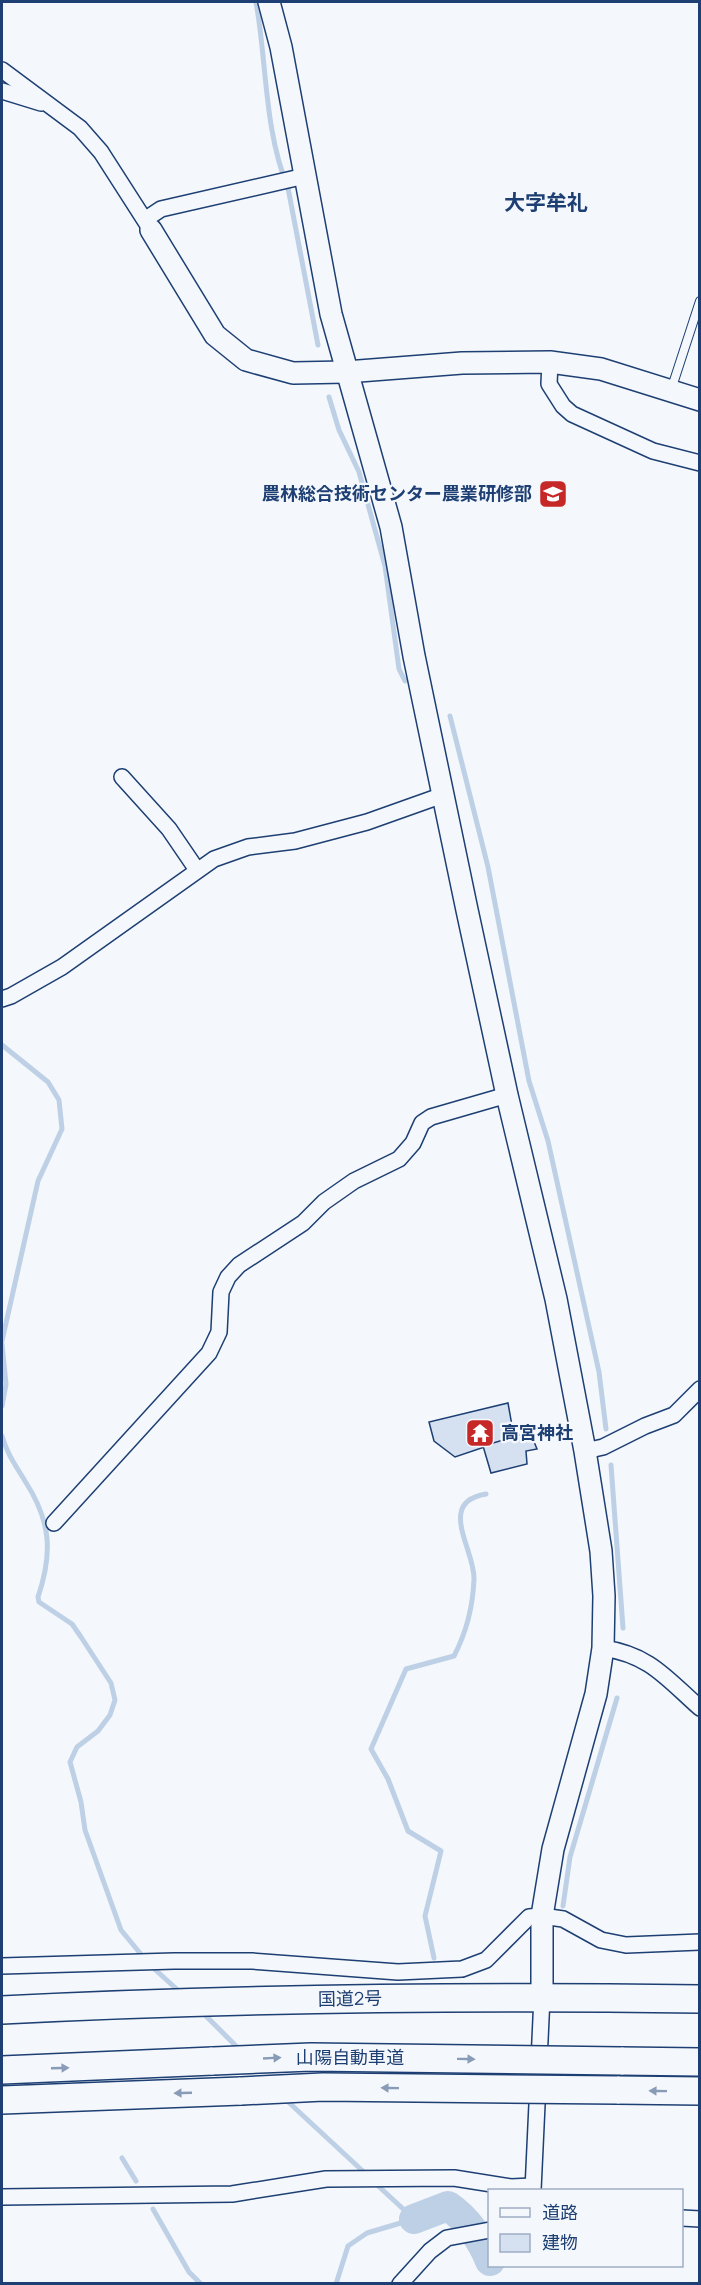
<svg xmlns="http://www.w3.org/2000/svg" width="701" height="2285" font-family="Manrope,'Noto Sans JP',sans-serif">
	<rect width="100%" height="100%" fill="#f4f7fb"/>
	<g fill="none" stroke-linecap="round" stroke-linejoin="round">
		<g stroke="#bed0e5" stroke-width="5">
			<path d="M256 2C267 63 264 130 288 188L318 345"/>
			<polyline points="329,397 339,430 359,472 385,566 399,669 405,681"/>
			<polyline points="450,716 488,867 529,1081 548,1141 599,1372 606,1429"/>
			<polyline points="2,1045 48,1082 59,1100 62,1129 38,1181 2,1341"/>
			<polyline points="2,1344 6,1384 2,1406"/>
			<path d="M2 1436C7 1454 16 1466 25 1481 51 1521 53 1553 38 1597L39 1602 72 1624 81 1637 111 1683 115 1700 110 1715 98 1731 77 1747 70 1762 81 1802 85 1830 121 1930 144 1958"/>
			<polyline points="611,1465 623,1628"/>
			<polyline points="563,1906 570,1857 617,1698"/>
			<path d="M434 1958 425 1916 441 1851 408 1831 388 1779 371 1749 406 1669 454 1656C466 1633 473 1605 474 1579 475 1550 436 1502 486 1494"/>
			<polyline points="150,1965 181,1993"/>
			<polyline points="201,2011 241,2051"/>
			<polyline points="284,2098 367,2175"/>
			<polyline points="122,2158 136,2181"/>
			<polyline points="374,2182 414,2219"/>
			<polyline points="153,2209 189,2272 201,2284"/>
			<polyline points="336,2284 348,2246 367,2233 414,2219"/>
		</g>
		<path stroke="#bed0e5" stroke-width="30" d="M414 2219 448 2206C467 2219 482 2240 490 2261"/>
	</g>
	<g fill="#d5e0f0" stroke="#1d3f73" stroke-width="1.5">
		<polygon points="508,1403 514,1437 455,1457 434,1441 429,1422"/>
		<polygon points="530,1432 537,1449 526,1451 527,1464 491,1473 483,1446"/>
	</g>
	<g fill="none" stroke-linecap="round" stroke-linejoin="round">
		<g stroke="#1d3f73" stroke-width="10">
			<polyline id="lane" points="671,390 700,301"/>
		</g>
		<g stroke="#1d3f73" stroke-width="18">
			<g id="street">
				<polyline points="2,70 80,128 101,152 151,230"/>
				<polyline points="2,91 41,103"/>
				<polyline points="146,219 161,209 305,176"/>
				<polyline points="550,362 549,384 563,406 572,414 653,451 700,463"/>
				<polyline points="122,777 169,829 197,870"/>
				<polyline points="2,999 11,996 62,967 214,859 248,847 295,841 367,822 443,795"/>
				<polyline points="585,1451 603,1447 645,1426 674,1415 700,1389"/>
				<polyline points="54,1523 209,1353 219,1332 221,1292 228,1277 239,1265 303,1223 324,1202 354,1181 399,1159 413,1143 422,1123 431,1117 507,1095"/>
				<path d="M603 1648C650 1655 666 1678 700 1708"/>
				<polyline points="2,1966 174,1961 252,1961 398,1972 462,1969 486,1960 529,1917 542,1916 563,1919 601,1940 626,1945 700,1942"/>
				<polyline points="533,2190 542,1997"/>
				<polyline points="2,2197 232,2194 326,2179 454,2178 511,2187 532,2186"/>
				<polyline points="682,2218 700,2219"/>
				<polyline points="400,2284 430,2251 447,2238 490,2230"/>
			</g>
		</g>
		<g stroke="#1d3f73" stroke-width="24">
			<g id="secondary">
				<polyline points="269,2 281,47 331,314 391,527 414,656 467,910 507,1095 556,1299 585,1451 601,1551 604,1596 603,1648 596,1694 553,1849 542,1916 542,1997"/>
				<polyline points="151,230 215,335 246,360 293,373 346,372 462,363 550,362 601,369 700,400"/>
			</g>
		</g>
		<g stroke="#1d3f73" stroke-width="30">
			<g id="highway">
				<path d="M2 2010C234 1998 467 1996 700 1999"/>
				<polyline points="621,2061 700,2062"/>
				<polyline points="2,2070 213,2061"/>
				<polyline points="617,2090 700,2091"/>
				<polyline points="2,2100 241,2091"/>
			</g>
		</g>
		<use href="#lane" stroke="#f4f7fb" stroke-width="8"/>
		<use href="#street" stroke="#f4f7fb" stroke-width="15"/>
		<use href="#secondary" stroke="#f4f7fb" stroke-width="21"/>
		<use href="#highway" stroke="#f4f7fb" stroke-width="27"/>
		<g stroke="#1d3f73" stroke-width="30" stroke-linecap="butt">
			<g id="highway-bridge">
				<polyline points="213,2061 311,2057 621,2061"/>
				<polyline points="241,2091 323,2087 617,2090"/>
			</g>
		</g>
		<use href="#highway-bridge" stroke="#f4f7fb" stroke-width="27"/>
	</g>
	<defs><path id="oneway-solid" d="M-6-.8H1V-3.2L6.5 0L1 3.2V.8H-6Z" transform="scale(1.5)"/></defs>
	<g fill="#889bb7">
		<use href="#oneway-solid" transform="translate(272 2058) rotate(-3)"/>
		<use href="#oneway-solid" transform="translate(466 2059) rotate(1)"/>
		<use href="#oneway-solid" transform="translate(60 2068) rotate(-2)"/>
		<use href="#oneway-solid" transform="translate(390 2088) rotate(-179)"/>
		<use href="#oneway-solid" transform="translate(658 2091) rotate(-179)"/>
		<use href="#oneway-solid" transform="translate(183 2093) rotate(178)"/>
	</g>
	<defs>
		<g id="university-square" transform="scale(1.5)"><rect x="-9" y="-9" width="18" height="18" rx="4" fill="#c62828" stroke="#f4f7fb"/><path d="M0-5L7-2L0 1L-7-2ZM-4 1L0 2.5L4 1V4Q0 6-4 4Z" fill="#fff"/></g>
		<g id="temple-square" transform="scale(1.5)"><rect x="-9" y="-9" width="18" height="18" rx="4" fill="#c62828" stroke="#f4f7fb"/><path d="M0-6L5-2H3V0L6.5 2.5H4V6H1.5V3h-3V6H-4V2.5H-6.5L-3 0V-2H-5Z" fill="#fff"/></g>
	</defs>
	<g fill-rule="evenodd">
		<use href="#university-square" x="553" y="494"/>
		<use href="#temple-square" x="480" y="1433"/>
	</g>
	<g text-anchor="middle" stroke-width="4.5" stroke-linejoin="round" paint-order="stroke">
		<g font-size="18" font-weight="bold" fill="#1d3f73" stroke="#f4f7fb" text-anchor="end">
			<text x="532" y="500">農林総合技術センター農業研修部</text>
			<text x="501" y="1439" text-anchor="start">高宮神社</text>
		</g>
		<g font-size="18" fill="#1d3f73" stroke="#f4f7fb">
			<text transform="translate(350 1999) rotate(-1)" y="6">国道2号</text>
			<text x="350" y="2064">山陽自動車道</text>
		</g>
		<g font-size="21" font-weight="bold" fill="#1d3f73" stroke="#f4f7fb">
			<text x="546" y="210">大字牟礼</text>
		</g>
	</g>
	<rect width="701" height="2285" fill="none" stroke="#1d3f73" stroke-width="6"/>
	<rect x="488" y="2189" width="195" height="78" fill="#f4f7fb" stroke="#9eadc5" stroke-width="1.5"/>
	<rect x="500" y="2208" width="30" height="9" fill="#f4f7fb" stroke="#9eadc5" stroke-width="1.5"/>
	<text x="542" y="2219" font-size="18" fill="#1d3f73">道路</text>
	<rect x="500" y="2234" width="30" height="18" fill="#d5e0f0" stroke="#9eadc5" stroke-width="1.5"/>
	<text x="542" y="2249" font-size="18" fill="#1d3f73">建物</text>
</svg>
